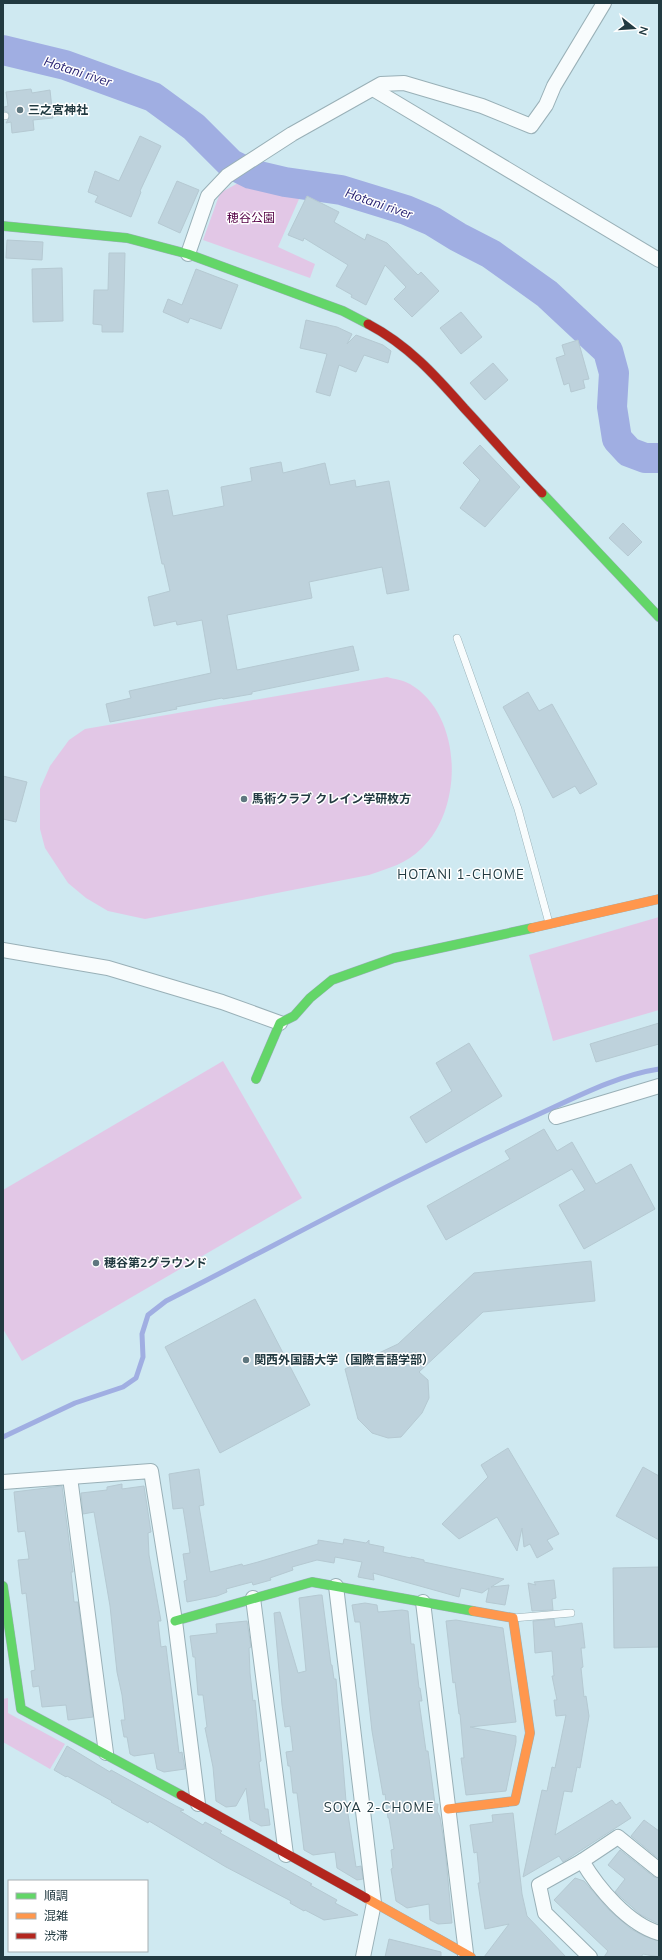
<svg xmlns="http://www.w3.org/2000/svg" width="662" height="1960" font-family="Mulish,'Noto Sans JP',sans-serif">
	<rect width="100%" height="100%" fill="#cfe9f1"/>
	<g fill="#e2c7e6">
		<polygon points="262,170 303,190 278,247 315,264 310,278 203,240 220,193"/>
		<path d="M387 677C394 679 403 680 410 684 463 715 464 808 422 848 406 864 389 868 369 875L145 919 108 911 86 898 68 883 45 848 40 829V789L50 766 69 740 85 729Z"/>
		<polygon points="659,917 659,1010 553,1041 529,955"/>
		<polygon points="223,1061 302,1198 22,1361 3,1329 3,1190"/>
		<polygon points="8,1698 8,1713 65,1744 50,1769 3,1742 3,1699"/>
	</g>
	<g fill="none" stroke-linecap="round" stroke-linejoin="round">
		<path stroke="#a0aee2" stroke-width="5" d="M3 1437 75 1403 123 1387 136 1378 143 1357 142 1334 148 1315 166 1301C286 1240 404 1174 526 1120 569 1101 613 1076 659 1069"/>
		<polyline stroke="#a0aee2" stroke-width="30" points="3,50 65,65 153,97 194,127 231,164 251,174 285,182 341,190 406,210 432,221 458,237 491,254 547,294 608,351 614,373 612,407 617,439 629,452 645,458 659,458"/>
	</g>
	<g fill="#bed2dc" stroke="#b5c9d2">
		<polygon points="31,89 32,93 50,90 53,118 33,120 34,130 12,133 11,122 6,123 10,116 8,112 4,111 4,107 8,106 6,92"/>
		<polygon points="140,136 161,146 140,191 141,192 131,217 95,202 98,196 88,192 95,171 119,181"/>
		<polygon points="177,181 199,190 180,233 158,223"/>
		<polygon points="307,196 339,212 334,222 365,240 367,234 387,243 418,275 421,272 439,291 412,317 394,299 406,287 385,265 366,305 351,297 352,295 336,286 348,265 304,238 303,241 288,235"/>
		<polygon points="7,240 43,242 42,260 6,258"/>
		<polygon points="109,253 125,253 123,332 102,332 102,325 93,324 94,290 108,290"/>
		<polygon points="62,268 63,321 33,322 32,269"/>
		<polygon points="196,269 238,285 221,329 190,318 188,323 163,312 168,299 182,305"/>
		<polygon points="461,312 482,337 461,354 440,328"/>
		<polygon points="306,320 337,327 352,334 347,344 356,335 383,345 391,351 388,363 364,355 356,372 339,365 330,396 316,392 327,354 300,348"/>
		<polygon points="578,340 589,379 583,380 585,388 571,392 569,383 564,385 556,358 565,355 562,345"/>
		<polygon points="493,363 508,380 485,400 470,383"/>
		<polygon points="480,445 520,487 485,527 460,508 480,480 463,463"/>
		<polygon points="281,462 283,473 325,463 330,485 355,480 356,487 389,481 409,590 387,594 382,567 309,582 312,598 227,615 237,670 353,646 359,670 252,692 252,694 223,699 222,698 176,707 177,709 110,722 106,704 131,698 129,691 211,673 202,620 177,625 176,621 154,626 148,597 170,591 164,564 162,564 147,493 168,490 173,516 224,506 221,487 252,481 250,468"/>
		<polygon points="623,523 642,542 628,556 609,538"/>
		<polygon points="528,692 539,711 552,704 597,784 580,794 575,786 553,798 503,707"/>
		<polygon points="3,776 27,782 16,822 3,819"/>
		<polygon points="659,1023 659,1044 596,1062 590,1044"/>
		<polygon points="469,1043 502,1096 426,1143 410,1117 452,1091 436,1063"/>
		<polygon points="544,1129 557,1151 572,1142 596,1184 631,1164 655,1209 584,1249 559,1205 585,1190 572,1169 446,1240 427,1206 510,1159 505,1151"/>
		<polygon points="591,1261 595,1301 483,1312 419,1372 428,1380 429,1398 422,1413 401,1437 388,1438 372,1433 358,1419 345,1369 398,1344 474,1273"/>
		<polygon points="255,1299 310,1405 220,1453 165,1347"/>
		<polygon points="508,1448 559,1534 547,1540 553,1549 537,1558 530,1544 524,1547 522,1528 517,1551 497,1517 459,1539 442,1524 488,1477 481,1465"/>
		<polygon points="643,1467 659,1476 659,1540 616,1516"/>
		<polygon points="199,1469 204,1505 199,1506 210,1572 242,1564 243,1566 258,1562 318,1544 318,1540 343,1544 344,1539 366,1543 369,1540 369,1544 384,1547 383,1552 411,1558 411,1557 424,1560 424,1562 504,1579 491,1587 509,1585 505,1605 486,1602 489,1588 482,1593 461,1588 459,1597 373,1573 374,1580 358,1577 362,1562 335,1557 334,1563 317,1560 292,1567 293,1570 270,1578 271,1580 253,1585 252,1582 226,1589 227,1592 217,1596 187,1602 184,1581 187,1580 183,1554 190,1553 187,1533 183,1508 173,1509 169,1474"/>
		<polygon points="122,1484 122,1489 144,1486 151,1532 148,1533 149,1555 161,1621 158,1621 161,1647 166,1646 179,1753 182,1752 185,1769 164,1772 157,1769 154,1753 134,1756 130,1754 127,1737 124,1737 121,1720 125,1720 122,1695 117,1672 110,1606 94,1512 83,1514 81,1493 107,1490 107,1487"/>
		<polygon points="62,1486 73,1572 71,1572 74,1602 78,1602 93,1717 68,1720 66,1705 42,1707 39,1686 33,1687 31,1671 35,1670 26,1593 22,1594 18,1560 29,1559 25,1531 18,1532 14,1492"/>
		<polygon points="659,1567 659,1647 614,1648 613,1568"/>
		<polygon points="554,1580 556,1598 552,1599 553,1610 532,1611 528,1583 536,1585 534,1582"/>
		<polygon points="319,1595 322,1595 331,1665 332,1665 334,1679 336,1679 346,1801 356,1867 361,1866 363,1879 357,1880 337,1868 335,1852 313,1855 304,1850 297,1793 293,1793 290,1766 288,1766 286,1752 293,1751 290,1726 285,1727 282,1705 274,1613 280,1612 298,1673 306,1671 299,1598"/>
		<polygon points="365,1603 377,1605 378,1612 402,1610 408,1611 411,1644 414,1644 419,1688 420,1688 422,1701 419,1701 426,1751 428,1751 435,1804 438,1804 437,1811 440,1817 445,1848 452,1923 438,1924 430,1920 429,1904 407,1908 396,1901 391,1869 393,1868 391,1850 394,1849 389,1818 388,1818 385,1794 383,1795 372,1731 360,1622 355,1622 352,1605"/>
		<polygon points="554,1619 555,1627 582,1623 585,1648 581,1648 583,1667 581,1668 584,1697 586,1696 589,1716 580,1768 577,1767 572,1792 564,1791 555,1835 612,1800 616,1805 620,1802 631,1818 563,1862 559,1856 523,1877 542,1790 547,1791 552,1767 555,1768 566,1715 556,1716 554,1700 557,1700 552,1676 554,1676 552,1651 535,1653 533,1621"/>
		<polygon points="456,1620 503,1628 516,1722 470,1727 516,1736 516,1742 506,1791 466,1795 461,1758 464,1758 460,1714 459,1714 455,1682 453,1683 446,1621"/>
		<polygon points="247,1621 251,1647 249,1648 250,1673 253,1701 255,1700 261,1761 259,1762 265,1809 268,1809 270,1825 261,1826 250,1820 246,1788 236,1806 226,1807 216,1801 213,1767 205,1728 207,1727 203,1695 198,1695 195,1657 193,1657 190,1636 217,1633 216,1624"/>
		<polygon points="67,1746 110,1772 111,1770 176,1806 184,1810 180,1811 203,1825 205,1822 222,1831 220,1833 312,1884 310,1885 337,1900 335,1903 358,1915 324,1920 305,1910 304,1911 290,1903 291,1901 226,1867 149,1821 148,1823 111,1802 112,1801 67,1776 66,1777 54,1770"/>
		<polygon points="513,1813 522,1894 527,1916 566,1957 484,1957 509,1924 485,1929 478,1883 480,1883 477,1852 474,1853 470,1825 493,1822 492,1815"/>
		<polygon points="644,1820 659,1831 659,1859 631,1836"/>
		<polygon points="620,1850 654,1877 659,1878 659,1924 641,1915 615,1892 625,1879 608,1865"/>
		<polygon points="575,1878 584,1881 609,1910 631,1929 644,1936 659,1941 659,1957 643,1954 641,1957 604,1957 608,1951 554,1900"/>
		<polygon points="389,1939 441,1952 441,1957 385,1957"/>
	</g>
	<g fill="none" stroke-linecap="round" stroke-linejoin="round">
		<g stroke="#99b0b7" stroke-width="8">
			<g id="lane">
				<polyline points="3,116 5,116"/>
				<polyline points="457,638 518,809 549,923"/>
				<polyline points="513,1618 571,1613"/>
			</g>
		</g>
		<g stroke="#99b0b7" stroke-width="16">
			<g id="street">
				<polyline points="373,89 659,260"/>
				<polyline points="188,254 208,196 227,176 292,134 381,84 404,83 482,106 531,126 546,105 554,86 604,3"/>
				<polyline points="3,950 108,968 222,1002 280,1023"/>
				<polyline points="556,1117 659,1086"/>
				<polyline points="70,1477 106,1753"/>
				<polyline points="3,1482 151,1471 175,1621 198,1804"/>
				<polyline points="336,1586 374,1903 363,1957"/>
				<polyline points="253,1598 286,1855"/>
				<polyline points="423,1602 466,1953 465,1957"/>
				<path d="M582 1861C598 1888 628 1924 659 1933"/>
				<polyline points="590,1957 545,1913 539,1885 582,1861 618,1837 659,1870"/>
			</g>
		</g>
		<g stroke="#99b0b7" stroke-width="10">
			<g id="fast">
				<polyline points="3,226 127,238 188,254 343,311 368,324"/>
				<polyline points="542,493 659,617"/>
				<polyline points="256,1079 280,1023 294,1016 310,998 332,980 394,958 532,928"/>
				<polyline points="3,1586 21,1709 181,1795"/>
				<polyline points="175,1621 312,1582 473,1611"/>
			</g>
		</g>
		<g stroke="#99b0b7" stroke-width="10">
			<g id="slow">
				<polyline points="532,928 659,899"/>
				<polyline points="448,1809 515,1801 530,1733 513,1618 473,1611"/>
				<polyline points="366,1898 471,1957"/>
			</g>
		</g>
		<g stroke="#99b0b7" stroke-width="10">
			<g id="jam">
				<path d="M368 324C408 345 435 375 464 408 490 436 515 465 542 493"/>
				<polyline points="181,1795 366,1898"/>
			</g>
		</g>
		<use href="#lane" stroke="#f8fcfd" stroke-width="7"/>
		<use href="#street" stroke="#f8fcfd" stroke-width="14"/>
		<use href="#fast" stroke="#63d668" stroke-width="9"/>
		<use href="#slow" stroke="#ff974d" stroke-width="9"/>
		<use href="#jam" stroke="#b3261e" stroke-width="9"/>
	</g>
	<g fill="#5f777f" stroke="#fff" stroke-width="1.5">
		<circle cx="20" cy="110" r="4"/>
		<circle cx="244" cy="799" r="4"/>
		<circle cx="96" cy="1263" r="4"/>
		<circle cx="246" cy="1360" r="4"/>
	</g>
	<g text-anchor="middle" stroke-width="3" stroke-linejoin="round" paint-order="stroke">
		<g font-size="12" font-weight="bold" fill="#223a41" stroke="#fff" text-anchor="start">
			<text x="28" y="114">三之宮神社</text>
			<text x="252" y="803">馬術クラブ クレイン学研枚方</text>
			<text x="104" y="1267">穂谷第2グラウンド</text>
			<text x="254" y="1364">関西外国語大学（国際言語学部）</text>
		</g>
		<g font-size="12" fill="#540045" stroke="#fff">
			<text x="251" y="222">穂谷公園</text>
		</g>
		<g font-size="13" font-style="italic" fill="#251f70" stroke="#fff">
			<text transform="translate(78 71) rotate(18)" y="5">Hotani river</text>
			<text transform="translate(379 203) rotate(19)" y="5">Hotani river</text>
		</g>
		<g font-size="13" letter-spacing="1" fill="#223a41" stroke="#fff">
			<text x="461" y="879">HOTANI 1-CHOME</text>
			<text x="379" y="1812">SOYA 2-CHOME</text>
		</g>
	</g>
	<rect width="662" height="1960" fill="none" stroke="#223a41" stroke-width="8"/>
	<rect x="8" y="1880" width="140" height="72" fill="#ffffff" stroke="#a7b0b3"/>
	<rect x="16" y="1893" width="20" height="6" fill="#63d668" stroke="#a7b0b3"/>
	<text x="44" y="1900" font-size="12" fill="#223a41">順調</text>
	<rect x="16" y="1913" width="20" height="6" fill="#ff974d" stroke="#a7b0b3"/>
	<text x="44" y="1920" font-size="12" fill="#223a41">混雑</text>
	<rect x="16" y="1933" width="20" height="6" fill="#b3261e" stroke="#a7b0b3"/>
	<text x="44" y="1940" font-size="12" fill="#223a41">渋滞</text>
	<g transform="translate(634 28) rotate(107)" stroke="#ffffff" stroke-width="3" paint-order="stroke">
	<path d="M0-3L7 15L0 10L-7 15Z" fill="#223a41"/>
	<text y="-6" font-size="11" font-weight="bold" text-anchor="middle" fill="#223a41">N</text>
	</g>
</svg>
